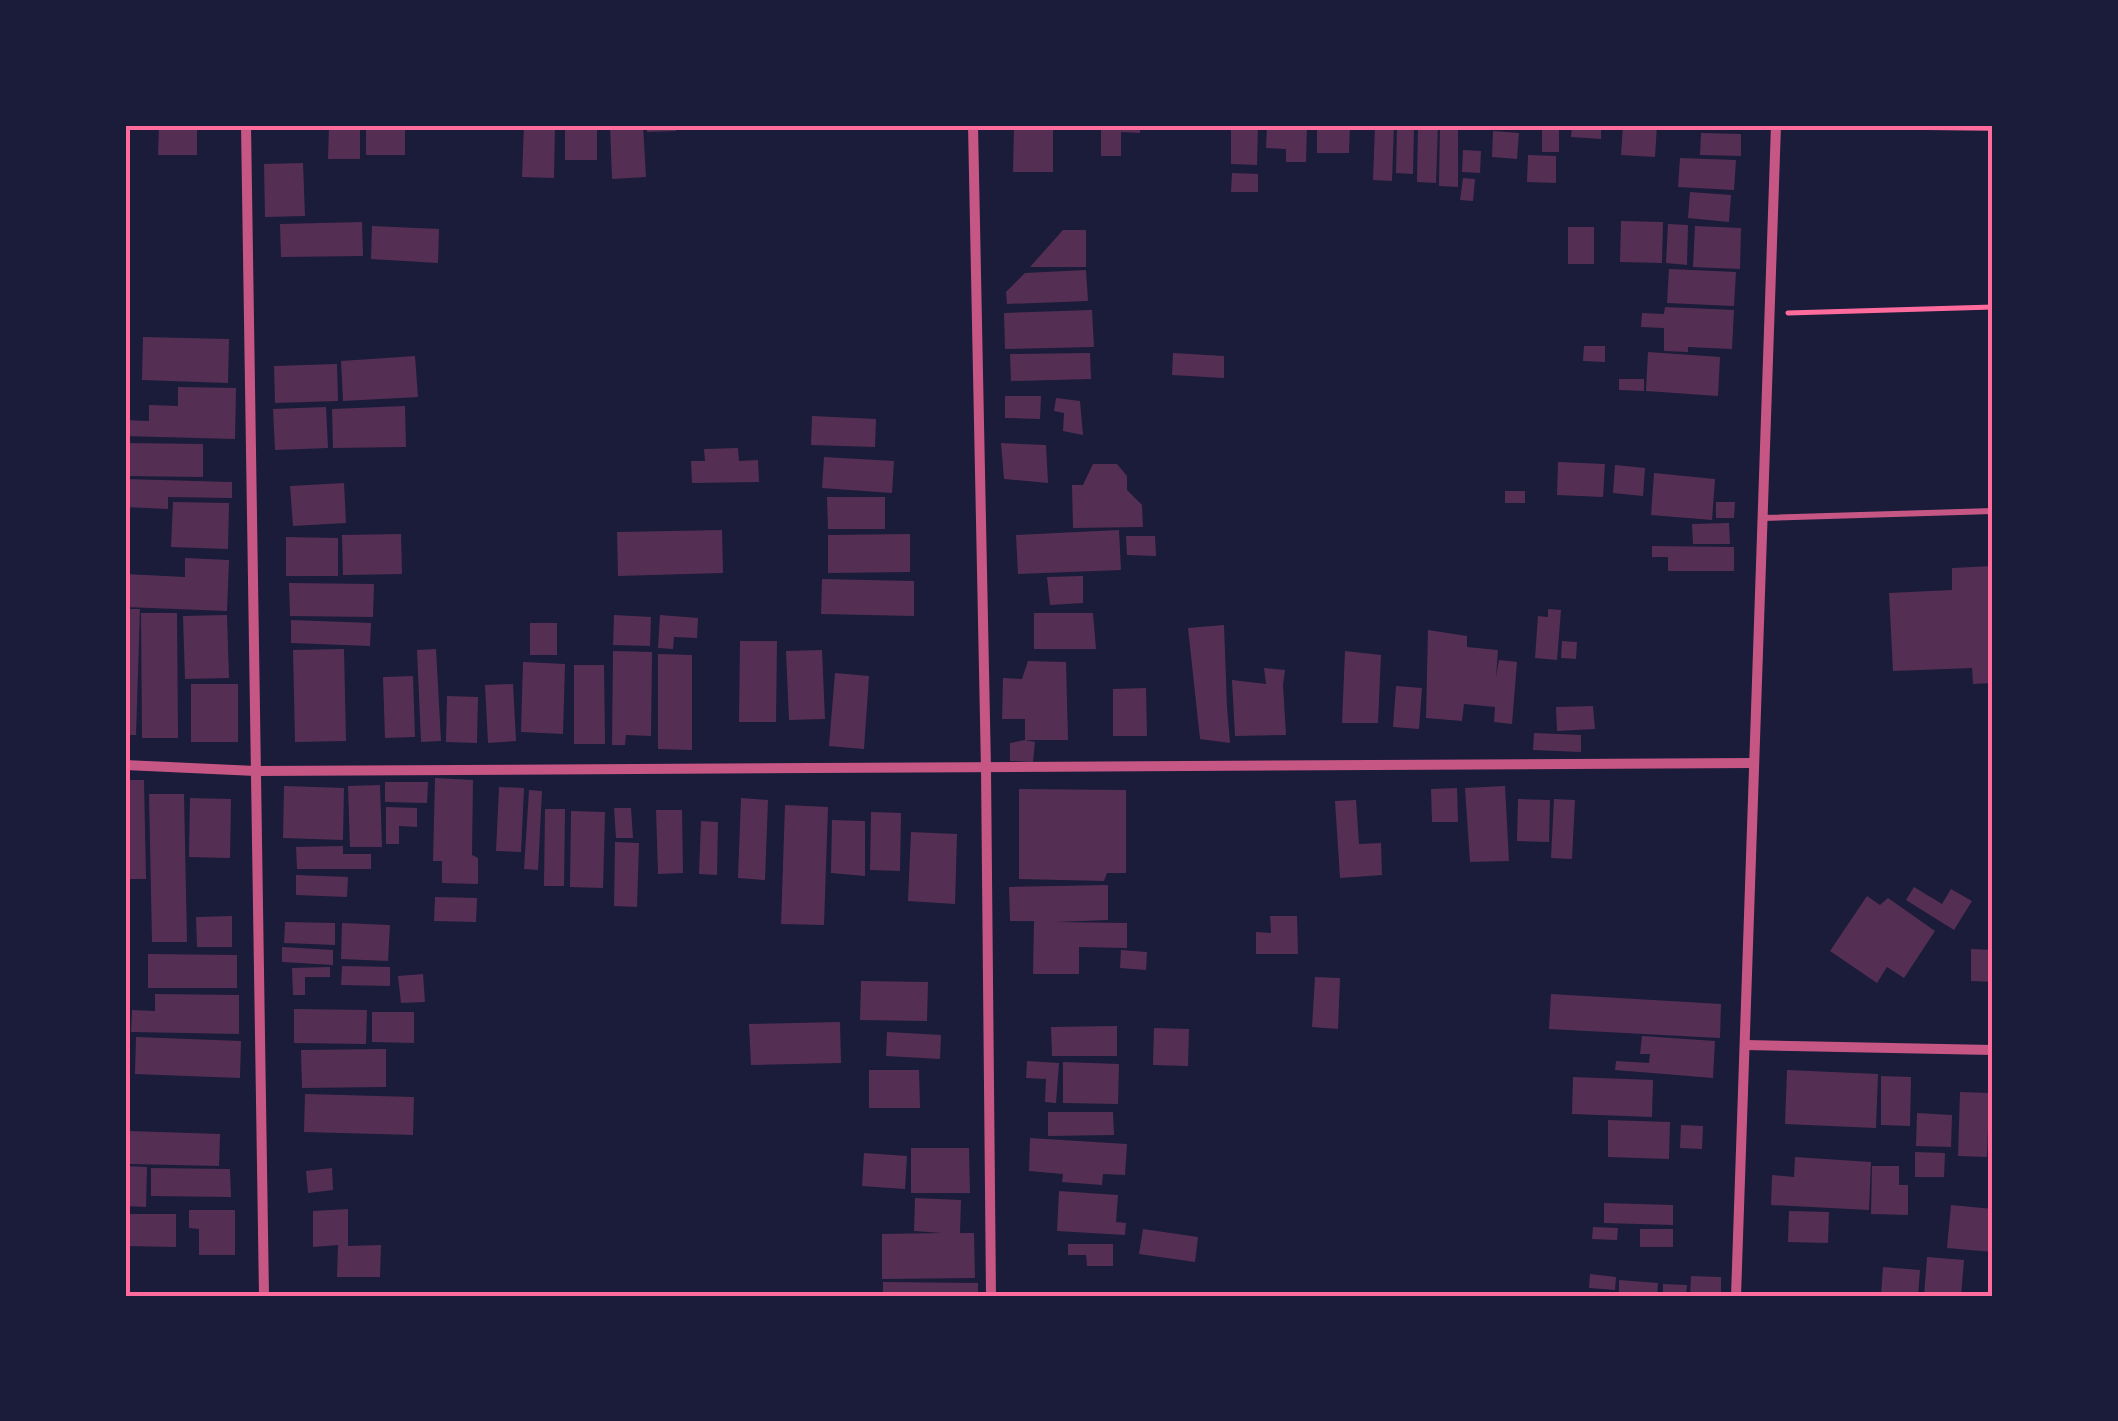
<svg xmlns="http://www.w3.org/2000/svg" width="2118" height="1421" font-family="'IBM Plex Sans',sans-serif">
	<rect width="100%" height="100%" fill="#1b1b3a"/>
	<g fill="#542f53">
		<polygon points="159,125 197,125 197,155 158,155"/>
		<polygon points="275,125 312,125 312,130 275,129"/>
		<polygon points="329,125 360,125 360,159 328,159"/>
		<rect x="366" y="125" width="39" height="30"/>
		<polygon points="524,125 555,125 554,178 522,177"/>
		<rect x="565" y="125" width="32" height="35"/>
		<polygon points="610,125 643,125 646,177 612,179"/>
		<polygon points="647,125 676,125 676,131 647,132"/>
		<polygon points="1014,125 1053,125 1053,172 1013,172"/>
		<polygon points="1101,125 1140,125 1140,133 1121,132 1121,156 1101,156"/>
		<polygon points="1246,125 1258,125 1257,165 1231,164 1231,128 1246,129"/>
		<polygon points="1267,125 1307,125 1306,162 1286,162 1286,149 1266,148"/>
		<polygon points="1317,125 1350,125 1349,153 1317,153"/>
		<polygon points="1375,125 1394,125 1392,181 1373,180"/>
		<polygon points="1397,125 1414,125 1413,174 1396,173"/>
		<polygon points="1418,125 1438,125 1436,183 1417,182"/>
		<polygon points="1440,125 1458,125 1458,187 1439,186"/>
		<rect x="1542" y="125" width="17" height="27"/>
		<polygon points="1572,125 1601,125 1601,139 1571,137"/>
		<polygon points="1623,125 1657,125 1655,157 1621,155"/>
		<polygon points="1493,131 1519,133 1517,159 1492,157"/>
		<polygon points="1701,133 1741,134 1741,156 1700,155"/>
		<polygon points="1463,150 1481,151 1480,173 1462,172"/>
		<polygon points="1528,155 1556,156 1556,183 1527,182"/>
		<polygon points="1680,158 1736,160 1734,190 1678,187"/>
		<polygon points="303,163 305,216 265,217 264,164"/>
		<polygon points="1232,173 1258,174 1258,192 1231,192"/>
		<polygon points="1463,178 1475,179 1473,201 1460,200"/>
		<polygon points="1690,192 1731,195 1729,222 1688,218"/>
		<polygon points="1621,221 1663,222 1662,263 1620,262"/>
		<polygon points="362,222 363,256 281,257 280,224"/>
		<polygon points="1668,224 1688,225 1687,265 1666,263"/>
		<polygon points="372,226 439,229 438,263 371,259"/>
		<polygon points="1695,226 1741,228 1740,269 1693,267"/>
		<rect x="1568" y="227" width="26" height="37"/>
		<polygon points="1063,230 1086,230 1086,267 1030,267"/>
		<polygon points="1669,269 1736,272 1734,306 1667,303"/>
		<polygon points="1086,270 1088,301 1007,304 1006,292 1025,273"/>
		<polygon points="1665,307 1734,310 1732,349 1688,347 1688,352 1664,351 1664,328 1641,327 1642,313 1664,314"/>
		<polygon points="1092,310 1094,347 1005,349 1004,313"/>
		<polygon points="143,337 229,339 228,383 142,380"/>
		<polygon points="1584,346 1605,346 1605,362 1583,361"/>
		<polygon points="1648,352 1720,357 1718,396 1646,391"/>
		<polygon points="1090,353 1091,379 1011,381 1010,354"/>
		<polygon points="1173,353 1224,356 1224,378 1172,375"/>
		<polygon points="415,356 418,397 343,401 341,361"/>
		<polygon points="337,364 338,401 275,403 274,366"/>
		<polygon points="1619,379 1644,379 1644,391 1619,390"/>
		<polygon points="178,387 236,388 235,439 125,436 125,420 149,421 149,405 178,406"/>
		<polygon points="1005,396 1041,396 1040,419 1005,418"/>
		<polygon points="1056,398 1080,401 1083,435 1063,431 1064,413 1054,411"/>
		<polygon points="405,406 406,447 333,448 332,409"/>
		<polygon points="326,407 328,448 275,450 273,409"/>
		<polygon points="812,416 876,419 875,447 811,445"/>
		<polygon points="125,443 203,444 203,477 125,476"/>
		<polygon points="1001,443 1046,445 1048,483 1004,479"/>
		<polygon points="738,448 739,461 758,460 759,482 692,483 691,461 705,461 704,449"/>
		<polygon points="824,457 894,461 892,493 822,488"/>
		<polygon points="1558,462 1605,464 1603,497 1557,495"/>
		<polygon points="1093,464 1117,464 1127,476 1127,490 1142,505 1143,527 1073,528 1072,485 1083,485"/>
		<polygon points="1615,465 1645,468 1643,496 1613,493"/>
		<polygon points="1654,473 1715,479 1712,520 1651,515"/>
		<polygon points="125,479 232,482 232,498 168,497 168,509 125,507"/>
		<polygon points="344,483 346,523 293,526 290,486"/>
		<rect x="1505" y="491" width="20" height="12"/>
		<polygon points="827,497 885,497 885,529 828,529"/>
		<polygon points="173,502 229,503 228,549 171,547"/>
		<polygon points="1716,502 1735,502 1734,518 1716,518"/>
		<polygon points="1729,523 1730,544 1693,544 1692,524"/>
		<polygon points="722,530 723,573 618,576 617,532"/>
		<polygon points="1119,530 1121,570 1018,574 1016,535"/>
		<polygon points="401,534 402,574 343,575 342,535"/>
		<polygon points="910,534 910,572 828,573 828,535"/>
		<polygon points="1126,536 1155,536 1156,556 1127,555"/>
		<polygon points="286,537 338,538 338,576 286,576"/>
		<polygon points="1652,546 1734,547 1734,571 1668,571 1668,557 1652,557"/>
		<polygon points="185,558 229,560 227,611 125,607 125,574 185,577"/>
		<polygon points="1993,566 1993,683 1973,684 1972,668 1893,671 1889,593 1952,590 1952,568"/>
		<polygon points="1083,576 1083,603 1050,605 1047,577"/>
		<polygon points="822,579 914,581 914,616 821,614"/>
		<polygon points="289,583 374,584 373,617 290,616"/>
		<polygon points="125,609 140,609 136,735 125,735"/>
		<polygon points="1548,609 1561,610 1557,660 1535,658 1538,616 1548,617"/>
		<polygon points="141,613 177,613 178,738 142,738"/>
		<polygon points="1034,613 1093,613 1096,649 1034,649"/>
		<polygon points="227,615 229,678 185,679 183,616"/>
		<polygon points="614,615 651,617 650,646 613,645"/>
		<polygon points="660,615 698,618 697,638 674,637 673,649 658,648"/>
		<polygon points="291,620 371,623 370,646 291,643"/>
		<rect x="530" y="623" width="27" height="32"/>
		<polygon points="1224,625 1227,707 1230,743 1200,739 1188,628"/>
		<polygon points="1428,630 1467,636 1467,647 1498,650 1496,677 1499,660 1517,662 1512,724 1494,722 1495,707 1464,704 1462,721 1426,718"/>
		<polygon points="740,641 777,641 776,722 739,722"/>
		<polygon points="1562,641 1577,642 1576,659 1561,658"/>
		<polygon points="344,649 346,741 295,742 293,650"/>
		<polygon points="436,649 441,741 421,742 417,650"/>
		<polygon points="822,650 825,719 789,720 786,651"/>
		<polygon points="613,651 652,652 651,736 626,735 625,745 612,745"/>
		<polygon points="1345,651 1381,655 1378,723 1342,723"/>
		<polygon points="658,654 692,655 692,750 658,749"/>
		<polygon points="1028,661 1066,662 1068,740 1025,740 1025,719 1002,719 1003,678 1022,679"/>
		<polygon points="523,662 565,664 563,734 521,732"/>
		<polygon points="574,665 604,665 605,744 574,744"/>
		<polygon points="1264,668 1285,670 1283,685 1286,735 1235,736 1232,680 1266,684"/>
		<polygon points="835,673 869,676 864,749 829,746"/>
		<polygon points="413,676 415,737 385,738 383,677"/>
		<rect x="191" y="684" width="47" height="58"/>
		<polygon points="513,684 516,741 488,743 485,685"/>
		<polygon points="1396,686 1422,688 1419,729 1393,727"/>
		<polygon points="1146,688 1147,736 1113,736 1113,689"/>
		<polygon points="447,696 478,697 477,743 446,742"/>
		<polygon points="1593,706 1595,729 1557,731 1556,707"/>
		<polygon points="1534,733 1581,735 1581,752 1533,750"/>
		<polygon points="1025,740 1035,742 1033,762 1010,761 1010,743"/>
		<polygon points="435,778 473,780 472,855 478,858 478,884 442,883 442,861 433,861"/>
		<polygon points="125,780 144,780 146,879 125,879"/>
		<polygon points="385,782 428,782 427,803 385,802"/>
		<polygon points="380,785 382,847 350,847 348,786"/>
		<polygon points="284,786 344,788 343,840 283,838"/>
		<polygon points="1505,786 1509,861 1470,862 1465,788"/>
		<polygon points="499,787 524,788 521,852 496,851"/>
		<polygon points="1457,788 1458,822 1432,822 1431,789"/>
		<polygon points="1019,789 1126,790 1126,873 1107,873 1104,881 1019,879"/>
		<polygon points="529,790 542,791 538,870 524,869"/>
		<polygon points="149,794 184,794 187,942 152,942"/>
		<polygon points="190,798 231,799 230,858 189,857"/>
		<polygon points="741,798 768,800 765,880 738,878"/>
		<polygon points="1518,799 1550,800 1549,842 1517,841"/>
		<polygon points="1554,799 1575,800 1572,859 1551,858"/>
		<polygon points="1356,800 1359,844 1381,843 1382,875 1340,878 1335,801"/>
		<polygon points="785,805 828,807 824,925 781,924"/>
		<polygon points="386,807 417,808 417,827 399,826 399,844 386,844"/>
		<polygon points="614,808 631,808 633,838 616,838"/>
		<polygon points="545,809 565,809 564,886 544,886"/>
		<polygon points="656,810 682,810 683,873 658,874"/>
		<polygon points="571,811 605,812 603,888 570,887"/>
		<polygon points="871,812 901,813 900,871 870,870"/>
		<polygon points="832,820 865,821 865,876 831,873"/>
		<polygon points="701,821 718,822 717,875 699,874"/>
		<polygon points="911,832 957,834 955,904 908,901"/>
		<polygon points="615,842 639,843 637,907 614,906"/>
		<polygon points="343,846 343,854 371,854 371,869 297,869 296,847"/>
		<polygon points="296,875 348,877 347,897 296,895"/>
		<polygon points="1108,885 1108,920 1055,922 1127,923 1127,948 1079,947 1079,974 1033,974 1034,921 1010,921 1009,887"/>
		<polygon points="1914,887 1942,904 1951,889 1972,901 1954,930 1906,900"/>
		<polygon points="1867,896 1880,905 1888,898 1935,931 1904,978 1887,967 1877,983 1830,951"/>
		<polygon points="435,897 477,898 476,922 434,921"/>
		<polygon points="232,916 232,947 197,947 196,917"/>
		<polygon points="1270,916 1297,916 1298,954 1256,954 1256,932 1271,933"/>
		<polygon points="285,922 335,923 335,945 284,943"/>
		<polygon points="342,923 390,925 388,961 341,959"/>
		<polygon points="282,947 333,950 333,965 282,962"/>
		<polygon points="1971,949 1993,950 1993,982 1971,981"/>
		<polygon points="1121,950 1147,952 1146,970 1120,968"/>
		<polygon points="148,954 237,955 237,988 148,988"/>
		<polygon points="342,966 390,967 390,986 341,985"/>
		<polygon points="330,967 330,977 305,977 305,995 293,995 292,968"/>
		<polygon points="423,974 425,1002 401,1003 398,976"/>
		<polygon points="1315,977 1340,978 1338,1029 1312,1027"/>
		<polygon points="861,981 928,982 927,1021 860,1020"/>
		<polygon points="155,994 239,995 239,1034 131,1032 132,1010 155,1011"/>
		<polygon points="1551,994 1721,1004 1720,1038 1549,1029"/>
		<polygon points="294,1009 367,1010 366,1044 294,1043"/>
		<polygon points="372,1012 414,1012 414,1043 372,1042"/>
		<polygon points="840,1022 841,1063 751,1065 749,1024"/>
		<polygon points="1117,1026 1117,1056 1052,1056 1051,1027"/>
		<polygon points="1154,1028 1189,1029 1188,1066 1153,1065"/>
		<polygon points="887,1032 941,1035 940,1059 886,1056"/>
		<polygon points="1642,1036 1715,1041 1713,1078 1615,1070 1616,1061 1649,1063 1650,1054 1640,1054"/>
		<polygon points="136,1037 241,1041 240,1078 135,1074"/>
		<polygon points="386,1049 386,1087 302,1088 301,1050"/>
		<polygon points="1027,1061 1059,1063 1056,1103 1045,1102 1046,1079 1026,1078"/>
		<polygon points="1063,1062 1119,1064 1118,1104 1063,1103"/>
		<polygon points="869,1070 919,1070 920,1108 869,1108"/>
		<polygon points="1787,1070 1878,1074 1876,1128 1785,1124"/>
		<polygon points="1881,1076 1911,1077 1910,1126 1881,1125"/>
		<polygon points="1573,1077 1653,1080 1652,1117 1572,1114"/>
		<polygon points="1960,1092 1989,1093 1987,1157 1958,1156"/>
		<polygon points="305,1094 414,1097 413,1135 304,1132"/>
		<polygon points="1048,1112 1113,1112 1114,1135 1048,1136"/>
		<polygon points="1917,1113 1952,1115 1951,1147 1916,1146"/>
		<polygon points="1608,1120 1670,1122 1669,1159 1608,1157"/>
		<polygon points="1681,1125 1703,1126 1702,1149 1680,1148"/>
		<polygon points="129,1131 220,1134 219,1166 129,1164"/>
		<polygon points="1030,1138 1127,1144 1125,1175 1103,1174 1102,1185 1062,1182 1063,1174 1029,1171"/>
		<polygon points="911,1148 969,1148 970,1193 911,1193"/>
		<polygon points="1915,1152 1945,1153 1944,1177 1915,1177"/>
		<polygon points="864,1153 907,1156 905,1189 862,1186"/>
		<polygon points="1795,1157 1871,1162 1869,1210 1771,1205 1772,1175 1794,1177"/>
		<polygon points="125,1166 147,1167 146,1207 125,1206"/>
		<polygon points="1872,1166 1899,1166 1899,1185 1908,1185 1908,1215 1871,1214"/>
		<polygon points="151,1168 230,1169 231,1197 151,1196"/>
		<polygon points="332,1168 333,1190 308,1193 306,1171"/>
		<polygon points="1059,1191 1118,1195 1116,1222 1126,1223 1125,1235 1057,1231"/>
		<polygon points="915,1198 961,1200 960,1233 974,1233 975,1278 882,1279 882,1234 942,1233 914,1231"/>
		<polygon points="1604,1203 1673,1205 1673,1225 1604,1223"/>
		<polygon points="1951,1205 1993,1209 1993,1252 1947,1248"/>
		<polygon points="348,1209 348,1246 381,1245 380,1277 337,1277 338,1245 313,1247 313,1211"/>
		<polygon points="189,1210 235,1210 235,1255 199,1255 199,1229 189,1228"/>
		<polygon points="1789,1211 1829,1212 1828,1243 1788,1242"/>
		<polygon points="125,1214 176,1214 176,1247 125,1246"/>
		<polygon points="1593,1227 1618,1228 1617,1240 1592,1239"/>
		<polygon points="1143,1229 1198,1237 1195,1262 1139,1254"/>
		<rect x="1640" y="1229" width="33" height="18"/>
		<polygon points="1068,1244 1113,1244 1113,1266 1087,1266 1086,1255 1068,1255"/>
		<polygon points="1927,1257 1964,1260 1961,1296 1924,1296"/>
		<polygon points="1883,1267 1920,1270 1918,1296 1881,1296"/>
		<polygon points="1590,1274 1616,1277 1615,1290 1589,1288"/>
		<polygon points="1691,1276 1721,1277 1721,1296 1690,1296"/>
		<polygon points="1619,1280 1658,1283 1657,1296 1619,1296"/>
		<polygon points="883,1282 978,1283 978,1296 883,1296"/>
		<polygon points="1663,1284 1687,1285 1686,1296 1663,1296"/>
	</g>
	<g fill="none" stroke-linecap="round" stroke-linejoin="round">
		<polyline stroke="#ff6b9d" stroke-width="5" points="1788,313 1993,307"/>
		<g stroke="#c65784" stroke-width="6">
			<polyline points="1794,125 1993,128"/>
			<polyline points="1763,518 1993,511"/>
		</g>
		<g stroke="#c65784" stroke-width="10">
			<polyline points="246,125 264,1296"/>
			<polyline points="973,125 986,769 991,1296"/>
			<polyline points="125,765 256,771 1753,763"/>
			<polyline points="1746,1045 1993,1050"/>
			<polyline points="1736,1296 1776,125"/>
		</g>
	</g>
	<rect width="2118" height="1421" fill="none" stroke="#1b1b3a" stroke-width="255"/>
	<rect x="128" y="128" width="1862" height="1166" fill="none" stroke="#ff6b9d" stroke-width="4"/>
</svg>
